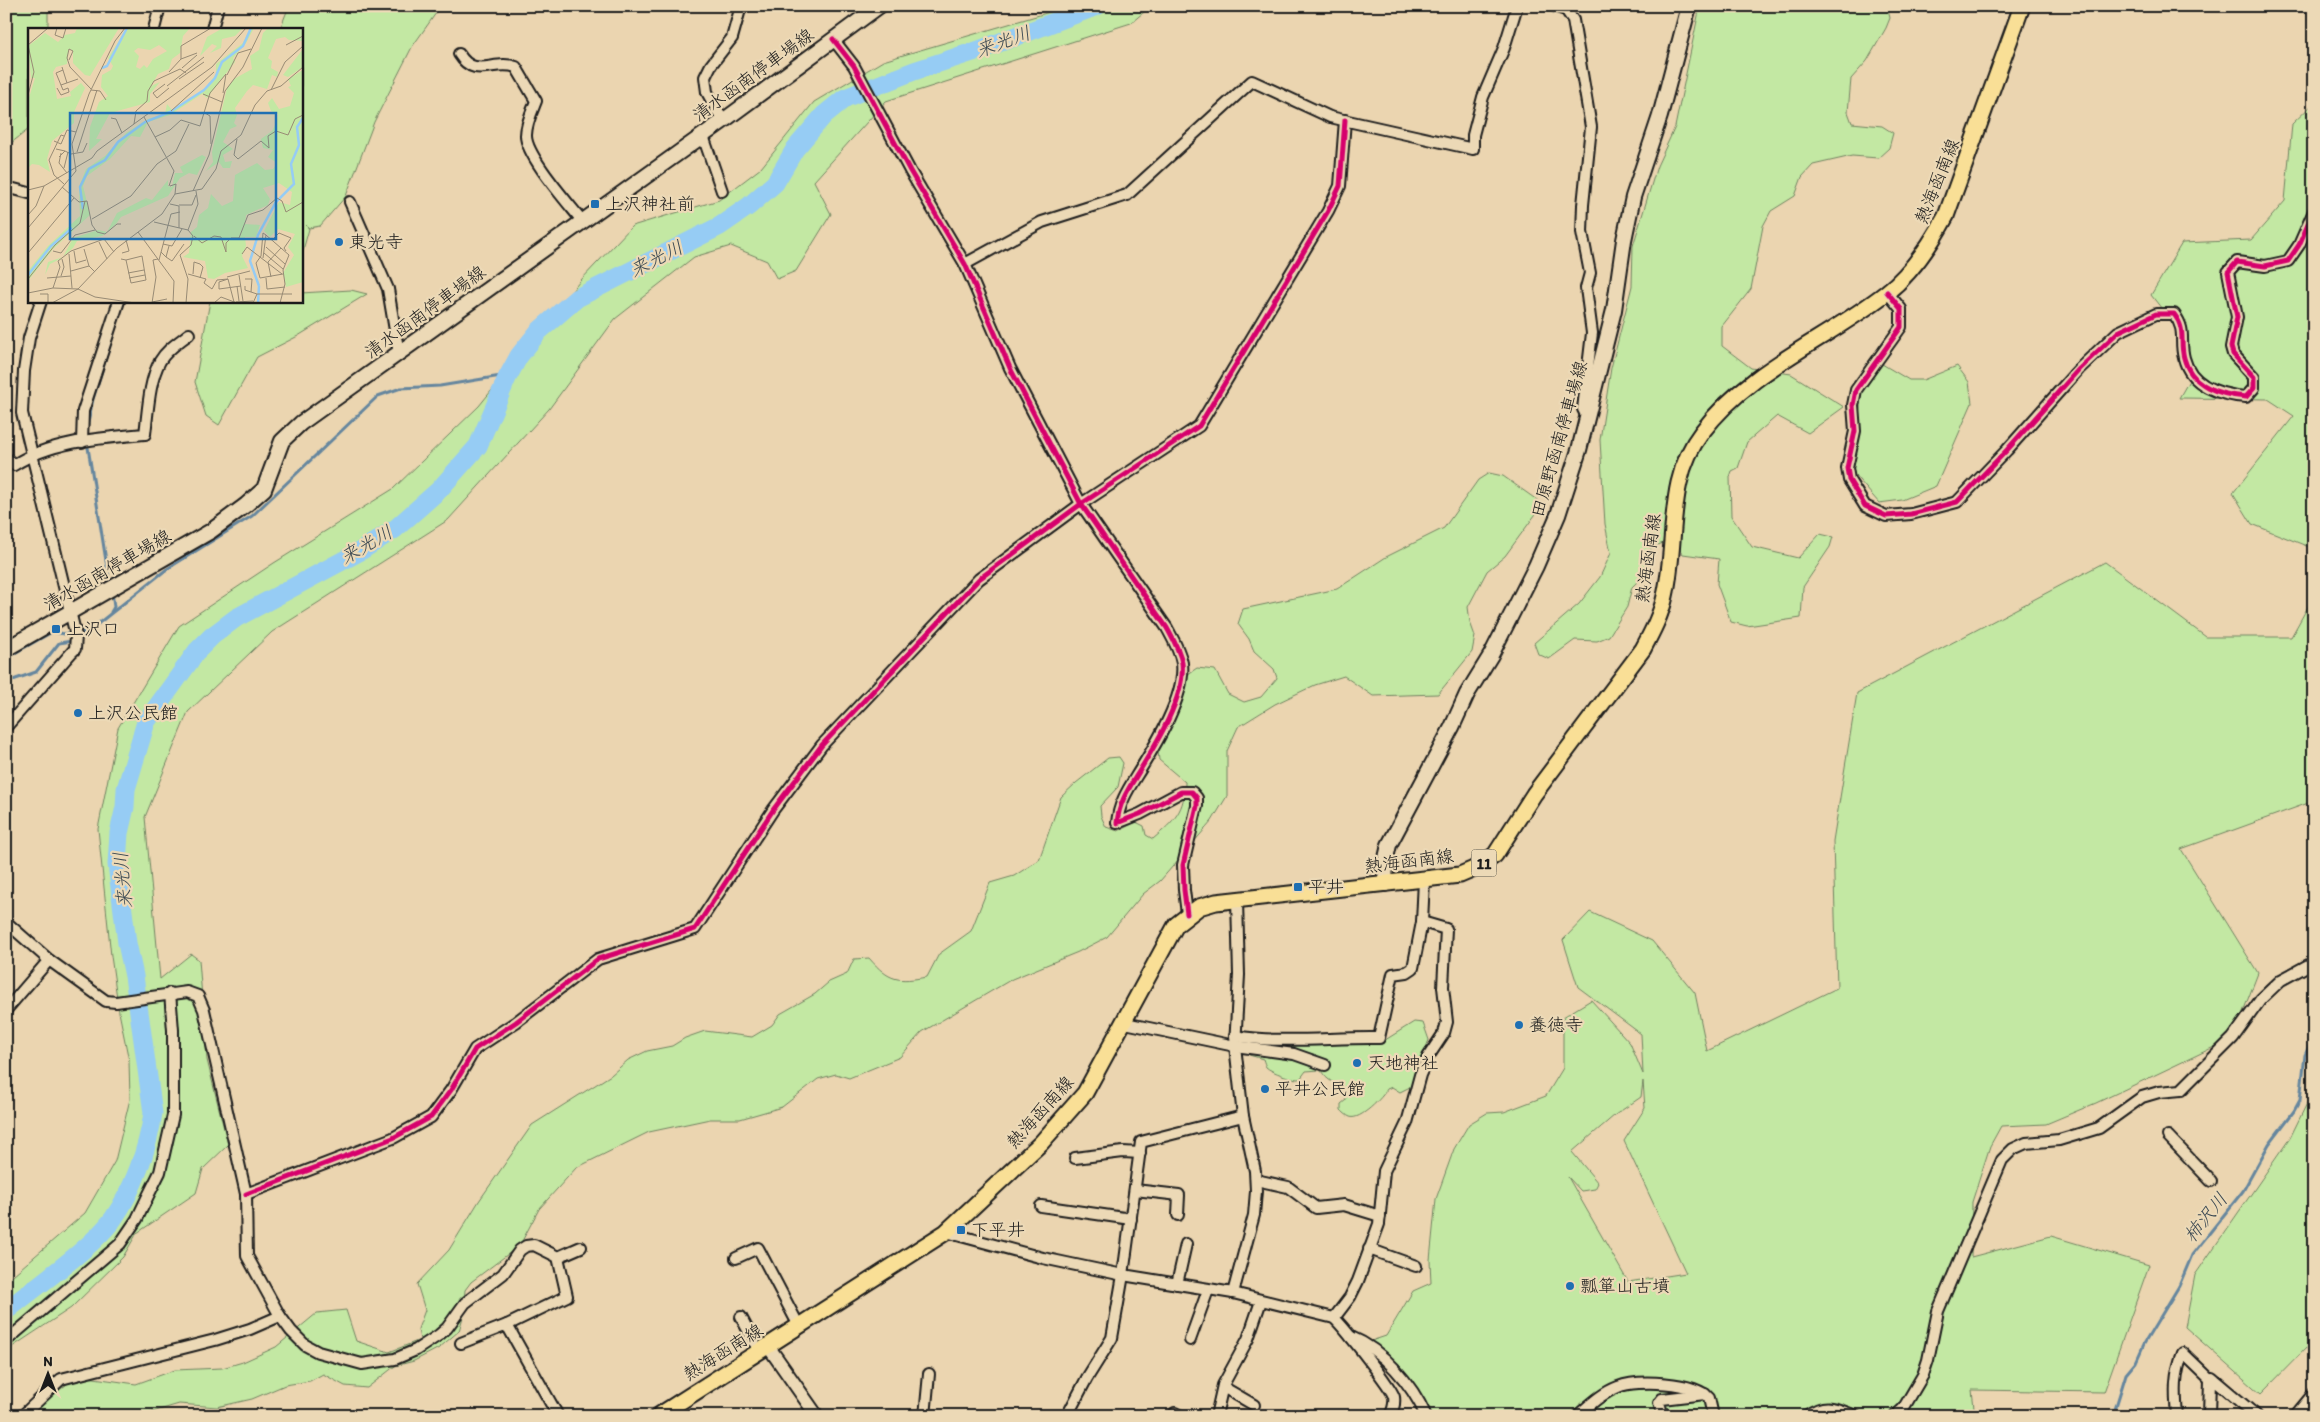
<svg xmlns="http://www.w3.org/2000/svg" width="2320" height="1422" font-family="Itim,'Klee One',sans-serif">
	<rect width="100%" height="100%" fill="#ebd5b0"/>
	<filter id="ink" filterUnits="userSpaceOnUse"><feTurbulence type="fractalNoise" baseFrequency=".02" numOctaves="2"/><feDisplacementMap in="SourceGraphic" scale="10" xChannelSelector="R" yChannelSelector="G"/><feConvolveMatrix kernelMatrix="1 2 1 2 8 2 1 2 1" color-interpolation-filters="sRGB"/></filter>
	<g filter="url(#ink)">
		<g fill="#c3e8a3" stroke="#708260" fill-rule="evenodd">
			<polygon points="6,6 48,6 48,29 29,29 29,129 6,147"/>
			<polygon points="289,6 441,6 412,47 374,122 346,196 320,226 309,228 306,225 309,229 301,257 301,29 280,29"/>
			<polygon points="1070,6 1151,6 1131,23 886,101 814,181 831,214 796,271 777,279 767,261 731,246 694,257 615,319 549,409 448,520 272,632 188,712 145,817 160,979 191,954 199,960 207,1060 228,1145 203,1169 196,1193 137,1233 123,1257 71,1308 6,1351 6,1281 85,1213 115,1161 130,1099 129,1061 119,1012 111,956 98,829 118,728 179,626 274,563 393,489 479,406 580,281 632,226 719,200 761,168 814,102 883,61"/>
			<polygon points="1700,6 1887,6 1890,18 1886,28 1867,61 1851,79 1848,112 1852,123 1882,126 1893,133 1889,148 1878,158 1852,156 1813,165 1802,177 1795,196 1771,211 1763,226 1751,289 1722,326 1722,346 1751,368 1791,374 1844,407 1808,433 1777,416 1747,442 1738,468 1732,471 1730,477 1731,516 1752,547 1798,558 1820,534 1833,537 1830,547 1803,587 1801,618 1747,626 1731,622 1717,584 1719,559 1683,554 1677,546 1672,508 1663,543 1651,548 1644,575 1632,587 1627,607 1609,636 1597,641 1575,640 1549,659 1538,654 1534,643 1579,604 1600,577 1611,553 1605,524 1600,440 1611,368 1632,286 1633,246 1657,166 1675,127"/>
			<polygon points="2314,103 2314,549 2252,524 2233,493 2294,416 2268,399 2179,398 2191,377 2176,327 2151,295 2182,243 2251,240 2285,201 2292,124"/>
			<polygon points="351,290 367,294 298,336 257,357 219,425 206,416 195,382 210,301 301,301 301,293"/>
			<polygon points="1882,364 1909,380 1923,380 1957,366 1969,382 1972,403 1936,486 1902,500 1879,503 1853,473 1862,387"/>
			<path d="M1489 473 1503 476 1537 500 1538 511 1505 556 1487 571 1468 607 1470 622 1475 636 1472 652 1438 694 1373 696 1344 676 1315 685 1275 704 1238 727 1227 751V796L1212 821 1160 881 1143 894 1107 937 1078 952 1012 979 922 1032 900 1057 849 1078 836 1074 818 1079 782 1107 740 1119H710L649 1132 576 1168 539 1209 520 1245 471 1282 465 1290 463 1317 459 1331 439 1348 414 1361 395 1366 367 1388 345 1386 323 1374 310 1381 285 1385 252 1399 217 1407 179 1404 139 1416H31L40 1405 71 1381 87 1377 136 1384 175 1370 222 1368 243 1362 276 1347 317 1313 346 1310 356 1341 389 1352 420 1340 418 1329 425 1310 417 1284 449 1250 479 1201 532 1125 611 1075 628 1060 647 1051 672 1046 685 1038 705 1031 752 1037 772 1025 780 1014 815 994 829 982 847 974 854 959 869 958C890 982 898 982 927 977L939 954 971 931 990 883 1014 876 1039 860 1061 797 1076 783 1108 758 1119 757 1123 763 1118 787 1100 806 1101 816 1106 827 1118 831 1136 822 1144 826 1146 835 1153 839C1175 820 1185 811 1185 782L1159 760 1158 751 1169 731 1188 674 1197 668 1215 670 1228 694 1244 702 1261 697 1277 678 1274 669 1254 651 1249 639 1238 624 1243 609 1337 589 1386 557 1444 528 1478 480Z"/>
			<path d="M2105 562 2206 637H2291L2314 596V801L2181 849 2258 973 2233 1038 2096 1103 2046 1124 2001 1126 1990 1146 1972 1202 1971 1257 2051 1236 2149 1265 2104 1392 1972 1390 1975 1416H1425L1371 1341 1386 1336 1413 1291 1431 1283 1430 1260 1436 1199 1454 1149 1469 1124 1487 1113 1504 1112 1546 1096 1563 1068V1017L1591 1000 1630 1043 1643 1074 1641 1034 1578 987 1563 940 1590 912 1652 941 1695 993 1707 1051 1837 988 1833 841 1857 693ZM1643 1081 1645 1108 1624 1141 1686 1273 1628 1282 1568 1177 1581 1191 1595 1189 1598 1183 1572 1152 1615 1115 1641 1097Z"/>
			<path d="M1414 1022 1423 1023 1429 1040 1418 1067 1417 1081 1410 1087 1400 1092 1392 1087 1387 1089C1383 1097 1360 1121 1350 1117 1347 1116 1343 1112 1341 1110V1104L1346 1100C1345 1087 1337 1086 1328 1079 1325 1077 1323 1073 1320 1070L1306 1071 1300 1079C1294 1080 1271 1072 1266 1067 1265 1065 1264 1062 1263 1059L1249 1055 1246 1052 1250 1041 1325 1045 1331 1041 1362 1039 1373 1043 1382 1042Z"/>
			<polygon points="2314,1089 2314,1340 2261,1394 2185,1327 2195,1275 2290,1138"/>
		</g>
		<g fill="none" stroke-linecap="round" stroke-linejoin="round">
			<g stroke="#65869e" stroke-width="3">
				<polyline points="87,428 93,399 110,345"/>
				<polyline points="87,441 110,586"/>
				<polyline points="111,612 114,607 112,592"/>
				<polyline points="6,658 52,632 72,635 86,631"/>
				<polyline points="6,685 10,681 36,672 59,643 72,641 85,634 167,569 252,516 378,396 401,388 440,386 501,376 507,378"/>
				<polyline points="2113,1416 2126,1374 2136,1362 2144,1344 2179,1286 2192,1255 2243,1191 2269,1144 2294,1111 2300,1100 2305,1055 2314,1035"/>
			</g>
			<path stroke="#96ccf4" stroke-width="19" d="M6 1311C37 1285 90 1250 113 1219 134 1189 148 1148 153 1113L134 976 127 943 117 864 119 833 125 807 126 789 146 722 197 651 212 636 236 618 359 552 395 529 439 490 478 446 507 378 519 356 539 331 577 298 720 226 749 206 775 183 795 149 824 115 845 98 914 71 982 49 1097 6"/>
			<g stroke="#1c1c1c" stroke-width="14">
				<g id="minor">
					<polyline points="1554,6 1566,10 1573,20 1591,127 1583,205 1582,232 1590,273 1586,288 1592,333 1583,409 1587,417"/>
					<polyline points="154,29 160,6"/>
					<polyline points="212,29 218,6"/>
					<path d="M833 39 854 66 910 171 965 264 1010 368 1081 504 1167 628C1173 639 1180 651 1182 663 1186 695 1156 744 1140 770 1129 788 1119 802 1117 823L1140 814 1181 792H1192L1197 798V806L1183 865 1184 890 1187 914"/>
					<path d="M459 54C475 80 494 59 516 67L536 101C532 111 526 124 526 135 525 155 569 204 583 222"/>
					<polyline points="723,121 707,92 705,77 711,65 732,38 741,6"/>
					<polyline points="703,136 722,191"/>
					<polyline points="6,190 14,189 29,193"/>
					<polyline points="350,202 388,289 399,354"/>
					<polyline points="965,264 1042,222 1127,195 1252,81 1330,117 1473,149 1473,135 1483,97 1504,48 1517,6"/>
					<path d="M1887 292 1901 309V327L1856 390 1853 405 1855 431 1847 468 1849 480 1865 506 1886 516 1911 514 1957 502 2007 450 2079 369 2118 332 2156 314H2174C2187 331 2179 340 2184 358 2191 386 2220 395 2246 397L2254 388V377L2233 354 2231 347 2237 317 2228 272 2237 262 2265 266 2288 261 2299 245 2314 211"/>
					<polyline points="82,442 83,411 119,301"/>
					<path d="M6 458 14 465C51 441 101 438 145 434 148 411 149 381 160 361 167 349 179 342 189 334"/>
					<polyline points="6,727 72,652 75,649 76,636 22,413 24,371 29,338 41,301"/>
					<polyline points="1237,900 1239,975 1235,1046 1294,1054 1325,1065"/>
					<polyline points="6,922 49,960 106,1001 116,1002 187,992 198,996 204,1010 246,1194 247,1256 280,1316 291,1331 305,1345 318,1352 362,1364 395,1359 416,1350 439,1335 447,1328 465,1303 503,1274 520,1250 526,1246 534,1245 558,1257 581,1247"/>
					<polyline points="6,1010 49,960"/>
					<polyline points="1125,1023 1235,1046 1243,1116 1255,1171 1256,1191 1254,1215 1233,1293"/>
					<path d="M1235 1036C1282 1044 1332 1037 1379 1038L1393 974 1407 972 1413 968 1422 922 1424 880"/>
					<polyline points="2168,1136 2211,1181"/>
					<polyline points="1075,1158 1123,1152 1140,1153"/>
					<polyline points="1256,1180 1288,1187 1316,1208 1344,1205 1380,1216"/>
					<polyline points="1135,1190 1179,1195 1178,1215"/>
					<polyline points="246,1194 393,1138 431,1117 451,1090 475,1049 516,1022 598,959 695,929 773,810 822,745 979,579 1081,504 1199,426 1328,211 1340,186 1345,120"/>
					<polyline points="1041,1206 1131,1219"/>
					<path d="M946 1232 1043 1258 1123 1275 1233 1293 1334 1318C1343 1326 1392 1388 1394 1397 1395 1403 1393 1410 1390 1416"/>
					<polyline points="1369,1249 1416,1266"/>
					<polyline points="736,1258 758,1248 799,1326"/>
					<polyline points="1177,1284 1186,1244"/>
					<polyline points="741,1317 759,1351"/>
					<polyline points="1334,1318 1350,1297 1358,1281 1379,1224 1384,1171 1407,1123 1420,1075 1428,1057 1444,1033 1447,1022 1443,987 1446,929 1422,922"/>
					<polyline points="507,1325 558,1416"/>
					<path d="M1351 1337C1383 1350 1412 1384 1426 1416"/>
					<polyline points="1190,1340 1208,1290"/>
					<polyline points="6,1341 120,1244 137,1219 148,1196 160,1172 173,1115 173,1030 170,993"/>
					<polyline points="461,1343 507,1325 567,1296 558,1257"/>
					<polyline points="1223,1387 1254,1405"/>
					<polyline points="676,1403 678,1416"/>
					<polyline points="1175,1413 1181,1416"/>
					<polyline points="22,1416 61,1379 215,1340 250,1329 280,1316"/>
					<polyline points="925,1416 929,1374"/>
					<polyline points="1067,1416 1087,1378 1112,1338 1123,1275 1141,1142 1243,1116"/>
					<polyline points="1216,1416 1223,1385 1248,1339 1261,1301"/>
					<path d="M1577 1416C1590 1405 1602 1393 1618 1387 1638 1379 1694 1382 1709 1398L1713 1416"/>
					<polyline points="1663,1416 1659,1403 1662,1399 1705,1394"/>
					<path d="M1806 1416C1826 1402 1834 1408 1856 1416"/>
					<polyline points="1895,1416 1903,1409 1923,1375 1928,1360 1938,1311 2002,1160 2013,1149 2026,1143 2059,1140 2099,1128 2142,1097 2159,1092 2181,1090 2233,1038 2261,999 2281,980 2314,962"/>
					<path d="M2177 1416C2175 1393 2174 1375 2183 1353L2210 1379"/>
					<polyline points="2209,1416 2210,1379 2212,1378 2257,1416"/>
					<polyline points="2295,1416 2314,1393"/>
				</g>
			</g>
			<g stroke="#1c1c1c" stroke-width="16">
				<polyline id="tertiary" points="768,1346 817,1416"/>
			</g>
			<g stroke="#1c1c1c" stroke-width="18">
				<g id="secondary">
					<polyline points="6,649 211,531 246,505 264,489 282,441 301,423 723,121 879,6"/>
					<polyline points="1385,884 1386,858 1389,845 1452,727 1467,694 1491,655 1536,566 1558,515 1579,450 1614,310 1624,240 1633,197 1660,116 1689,6"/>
				</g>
			</g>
			<g stroke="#1c1c1c" stroke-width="19">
				<path id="primary" d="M658 1416 946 1232 1041 1143 1085 1093 1176 925 1199 907 1216 902 1460 875 1474 869 1495 855 1534 794 1643 649C1652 632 1661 615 1665 596 1678 540 1665 480 1702 432 1748 370 1826 340 1886 293 1912 273 1931 244 1946 216L2022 6"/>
			</g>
			<use href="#minor" stroke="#ecd9b6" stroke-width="10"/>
			<use href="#tertiary" stroke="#ecd9b6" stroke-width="12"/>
			<use href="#secondary" stroke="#ecd9b6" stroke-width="14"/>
			<use href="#primary" stroke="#f9df96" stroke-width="15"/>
			<g stroke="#ecd9b6" stroke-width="8">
				<g id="cycleway">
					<path d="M833 39 854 66 910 171 965 264 1010 368 1081 504 1167 628C1173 639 1180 651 1182 663 1186 695 1156 744 1140 770 1129 788 1119 802 1117 823L1140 814 1181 792H1192L1197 798V806L1183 865 1184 890 1187 914"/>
					<path d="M1887 292 1901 309V327L1856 390 1853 405 1855 431 1847 468 1849 480 1865 506 1886 516 1911 514 1957 502 2007 450 2079 369 2118 332 2156 314H2174C2187 331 2179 340 2184 358 2191 386 2220 395 2246 397L2254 388V377L2233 354 2231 347 2237 317 2228 272 2237 262 2265 266 2288 261 2299 245 2314 211"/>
					<polyline points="246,1194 393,1138 431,1117 451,1090 475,1049 516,1022 598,959 695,929 773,810 822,745 979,579 1081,504 1199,426 1328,211 1340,186 1345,120"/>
				</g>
			</g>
			<use href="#cycleway" stroke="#d6006c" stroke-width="5"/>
		</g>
	</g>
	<g fill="#1f6fb2" stroke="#ecd9b6" stroke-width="2">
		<rect x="590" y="199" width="10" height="10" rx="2.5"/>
		<circle cx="339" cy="242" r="5"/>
		<rect x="51" y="624" width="10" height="10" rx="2.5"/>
		<circle cx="78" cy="713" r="5"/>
		<rect x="1293" y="882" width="10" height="10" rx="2.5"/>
		<circle cx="1519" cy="1025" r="5"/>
		<circle cx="1357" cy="1063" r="5"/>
		<circle cx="1265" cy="1089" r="5"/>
		<rect x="956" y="1225" width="10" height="10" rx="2.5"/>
		<circle cx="1570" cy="1286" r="5"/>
	</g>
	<g text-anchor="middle" stroke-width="4.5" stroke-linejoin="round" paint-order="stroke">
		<rect fill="#ecd9b6" stroke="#5a554a" stroke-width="1" x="1471.5" y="849.5" width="25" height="27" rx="4"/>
		<g font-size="16" font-weight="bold" fill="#1c1c1c">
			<text x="1484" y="869">11</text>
		</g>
		<g font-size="18" fill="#1c1c1c" stroke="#ecd9b6">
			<text transform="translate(753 75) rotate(-36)" y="6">清水函南停車場線</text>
			<text transform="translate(1937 181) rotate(-68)" y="6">熱海函南線</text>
			<text transform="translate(425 312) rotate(-36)" y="6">清水函南停車場線</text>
			<text transform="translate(1559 439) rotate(-74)" y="6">田原野函南停車場線</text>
			<text transform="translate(1648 558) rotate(-82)" y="6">熱海函南線</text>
			<text transform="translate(107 570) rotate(-30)" y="6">清水函南停車場線</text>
			<text transform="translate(1409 861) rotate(-7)" y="6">熱海函南線</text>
			<text transform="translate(1040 1112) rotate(-48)" y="6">熱海函南線</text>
			<text transform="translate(723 1352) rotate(-32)" y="6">熱海函南線</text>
		</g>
		<g font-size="18" fill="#1c1c1c" stroke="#ecd9b6" text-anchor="start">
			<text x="605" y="210">上沢神社前</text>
			<text x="349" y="248">東光寺</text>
			<text x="66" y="635">上沢口</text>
			<text x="88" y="719">上沢公民館</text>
			<text x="1308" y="893">平井</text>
			<text x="1529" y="1031">養徳寺</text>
			<text x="1367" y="1069">天地神社</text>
			<text x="1275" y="1095">平井公民館</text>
			<text x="971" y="1236">下平井</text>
			<text x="1580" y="1292">瓢箪山古墳</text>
		</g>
		<g font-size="19" font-style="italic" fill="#3a4852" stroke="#ecd9b6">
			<text transform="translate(1003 41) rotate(-20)" y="7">来光川</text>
			<text transform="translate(656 258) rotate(-27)" y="7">来光川</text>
			<text transform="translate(366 544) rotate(-30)" y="7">来光川</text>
			<text transform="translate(122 880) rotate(-95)" y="7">来光川</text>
			<text transform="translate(2205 1217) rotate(-51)" y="7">柿沢川</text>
		</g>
	</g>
	<g transform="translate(28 28)">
		<rect width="275" height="275" fill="#ebd5b0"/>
		<path d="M49 0H91L62 48 57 47 45 35V23L41 21 39 36 28 39 25 44 29 71 43 68 42 64 53 55 57 60 46 84V95L24 113 19 131 22 144 11 137 4 136 0 140V73L7 50H3L0 18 17 5 30 14 37 7 47 5ZM99 0H162L155 8 152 25 144 31 141 41 130 46 123 58 132 54 122 66V74L82 85 68 111H74L61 123 62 99 71 74 80 68 73 59 74 47 83 42 85 38 80 30ZM131 17 139 23 125 31 119 40 116 37 112 41 108 39 111 28 106 23 110 20 122 22ZM195 0H215L207 8 194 11 193 20 182 25 189 18 184 16 172 28 179 9ZM222 0H226L218 15 205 30 207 34 179 70 174 66 142 87 120 94 112 109 103 108 82 131 59 148 55 158 62 187 25 221 0 253V243L20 218 52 188 51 159 58 141 77 128 98 105 120 91 137 86 139 76 144 82 176 62 188 46V36L215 15ZM240 0H275V13L261 12 257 9 248 11 240 30 244 33 243 40 250 44 249 49 244 47 239 61 225 57 219 63 207 80 209 87 206 95 209 98 202 101 195 114 205 121 195 127 197 134 204 133 202 140H195L191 134 178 143 185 134 184 124 199 60 206 51 224 41 222 28 231 22 235 5ZM275 21V39L260 49 255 47ZM275 42V254L258 259 255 245 266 227 260 219 267 206 250 201 242 209 236 203 251 174 262 177 264 164 251 155 235 160 242 171 240 177 218 187 217 196 232 197 228 209H217L218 218 214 228 220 240 197 245 186 251 180 250 177 233 155 229 161 225 163 204 169 199 171 187 180 180 183 166 194 178 205 173 207 147 229 135 237 142 245 141 249 135 240 129 245 122 235 120 233 111 244 103 249 93 250 86 243 83 240 75 244 70 251 81 262 78 266 65 260 59 263 58 260 51ZM174 127 178 129 169 147 161 145 152 150 140 168 93 189 88 196 77 206 74 208 49 213 45 220 32 231 22 236 17 247 20 234 35 229 45 210 70 202 79 204 89 185 118 170 124 172 140 152V158L144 159 147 145H155L152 139Z" fill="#c3e8a3" fill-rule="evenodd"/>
		<path fill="none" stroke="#96ccf4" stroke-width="2.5" d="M74 40 79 38 99 0M55 181 52 159 61 141 77 132 90 114 117 94 142 84 176 62 187 50 194 34 215 18 223 0M0 247 23 218 44 200M231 258 222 233 230 207 248 174 266 156 263 136 271 117 269 99 275 90M230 275 231 258"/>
		<path fill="none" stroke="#988b75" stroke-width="1" d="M29 0 27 7 35 10 38 0M0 17 20 0M258 17 275 8M153 31 169 25M41 32 45 23 41 21 39 30 42 39 63 61M0 38V62M34 39 39 55M154 40 169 27M141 44 153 31V18L183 0M199 47 210 25 223 21M151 51 176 34M137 56 125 65 129 70 141 60M33 57 50 51M139 58 176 29M29 60 33 67 41 64 40 60 35 62 28 45 35 42M63 62 72 63 78 72M243 62 257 34 275 18M175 66 194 74M0 67 6 44 0 17M143 83 186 44M177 85 182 88 183 116M116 89 146 143 141 158M83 90 88 91 94 105M106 96 108 83 119 73 120 63 126 53 152 41 158 45M127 109 142 102 153 92 172 98 182 65 198 46 195 65M209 111 206 127 210 131 233 113 241 120 240 108 248 103 260 107 267 91 275 87M26 113 33 116 39 102 48 104M28 121 37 123 31 129M37 123 43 126 55 124 59 115M49 124 69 62M33 125 31 135 39 145M36 140 40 124M36 156 26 147 21 132 33 107 36 108M142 158 148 156 147 166M34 159 51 174 59 173 64 197 69 204 77 206 89 196H93M0 162 16 158 64 130 69 123 184 39 218 0M165 163 181 127 197 63 215 39 234 0M142 176 151 178V200M151 177H164L168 167M0 187 8 178 16 158M64 191 103 168 129 136 148 123 161 96M126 194 160 202 165 208 163 217 152 227 160 251 158 275M0 200 48 143 44 116 61 66 87 13 97 0M160 202 170 176 168 163M110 204 146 253 145 275M238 207 235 205 233 228 228 235 232 250 255 246M166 208 174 215 186 208 193 209M193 209 198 224V215L203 210H211L220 187 235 182 249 170 254 173 258 184 275 174M244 212 251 205 263 210 256 220 258 223M71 214 79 231M135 216 144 218 154 201M238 219 257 236M56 221 61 238 67 244M25 223 33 225 47 207 67 202M46 223 48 235 58 232M133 224 138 229 141 218M0 225 46 170M94 225 101 223 98 212M236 225 255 241M41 226 44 260M214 226 219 219 254 246M138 229 144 233 156 216M235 230 238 207 261 227M93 231 98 232 103 255 118 252 114 228 98 232M131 232 143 186 152 184M43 243 61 238M100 245 116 242M160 246 178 251 176 255 184 261 189 252 200 251M165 246 166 234 172 236 175 239 172 250M211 247 215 273M33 248 36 239 34 231M199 249 222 243M243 249 240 234 253 220M19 250 43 248M101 250 117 247M238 250 239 261 257 259M0 251 27 217 52 195 57 173M200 251 191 254V261L213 258M200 251 206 274M217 251H224L223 264M209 258 211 273M217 258V262L229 266M25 260 32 239 30 233 43 223 76 211 86 224M50 261 67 269 107 275M0 265 25 260 50 261M12 266H20V275M124 274 139 271M208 274 225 273M24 275 50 261 89 220 134 186 147 166 174 161 188 141 193 123 213 107 227 77 239 63 253 58 275 39M124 275 128 249 125 232 130 231M186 275 193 269 209 275M225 275 229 266H264M252 275 257 256 255 242 261 227"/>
		<path fill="#1f6fb2" fill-opacity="0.15" stroke="#1f6fb2" stroke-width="2.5" d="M42 85H248V211H42Z"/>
		<rect width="275" height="275" fill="none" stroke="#1c1c1c" stroke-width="2.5"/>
	</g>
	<rect width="2320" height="1422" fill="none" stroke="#ecd9b6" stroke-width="25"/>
	<rect x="12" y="12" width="2295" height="1397" fill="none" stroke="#1c1c1c" stroke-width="2" filter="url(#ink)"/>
	<g transform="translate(48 1374)" stroke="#ecd9b6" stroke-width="4" paint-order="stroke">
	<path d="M0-4L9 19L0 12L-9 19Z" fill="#1c1c1c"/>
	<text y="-8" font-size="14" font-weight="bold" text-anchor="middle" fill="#1c1c1c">N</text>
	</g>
</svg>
